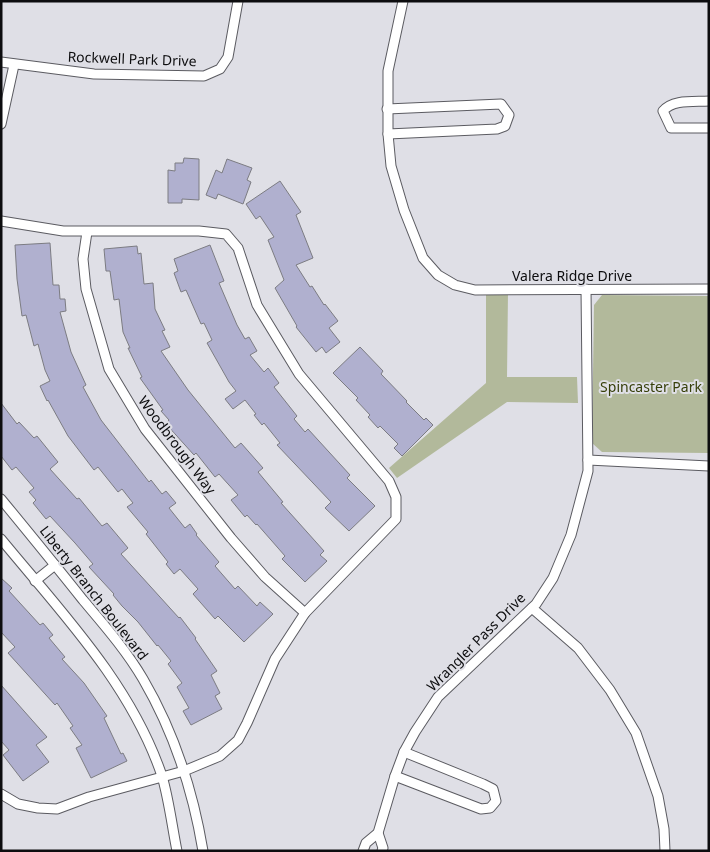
<svg xmlns="http://www.w3.org/2000/svg" width="710" height="852" font-family="'Noto Sans',sans-serif">
	<rect width="100%" height="100%" fill="#dfdfe6"/>
	<g fill="#b2b99b">
		<polygon points="486,292 508,292 507,377 577,377 578,403 507,402 397,478 389,468 486,383"/>
		<polygon points="602,295 709,296 709,453 602,452 592,443 594,305"/>
	</g>
	<g fill="#b0b0cf" stroke="#7c7c82">
		<polygon points="184,158 199,159 199,200 182,199 182,203 168,203 168,170 175,171 175,163 183,163"/>
		<polygon points="227,159 252,168 247,180 251,182 243,204 218,194 216,199 206,195 216,170 222,173"/>
		<polygon points="280,181 301,212 296,215 313,258 296,265 310,287 312,286 324,305 325,304 338,321 329,328 340,342 326,353 322,347 316,352 296,327 297,326 275,288 284,280 268,240 274,237 260,216 256,219 246,204"/>
		<polygon points="50,243 53,285 59,285 60,299 65,299 66,311 60,312 71,352 86,385 83,387 101,420 149,482 151,480 162,494 166,491 176,503 169,508 185,528 190,524 197,534 196,535 219,562 215,566 235,589 238,586 257,606 260,602 273,614 244,642 218,616 215,619 193,594 198,589 180,569 174,574 166,564 168,562 146,534 148,532 127,507 133,503 122,489 118,492 98,467 94,470 68,436 48,400 47,401 40,386 50,381 45,370 38,344 34,346 26,315 22,316 17,279 15,245"/>
		<polygon points="210,245 224,281 219,283 237,325 245,339 249,337 257,351 250,355 264,372 268,368 279,383 274,387 297,416 294,419 305,432 308,429 350,475 347,478 375,506 349,531 325,508 331,502 277,445 280,443 264,423 262,425 254,415 256,414 245,400 233,409 225,399 236,391 229,382 207,343 212,340 204,323 201,324 186,290 181,292 174,273 178,271 174,259"/>
		<polygon points="137,246 138,254 141,253 144,284 153,283 155,309 165,330 162,331 170,347 161,351 188,390 235,448 241,443 263,468 258,472 283,502 281,503 324,551 320,555 327,561 305,582 282,559 285,556 257,524 256,525 247,515 245,517 231,500 238,495 219,474 215,477 196,453 194,455 166,424 169,420 161,411 163,410 140,378 142,377 128,348 130,348 123,332 119,299 114,300 110,271 106,271 104,249"/>
		<polygon points="360,347 383,371 381,374 407,401 406,402 424,420 426,418 433,425 402,456 394,448 398,444 380,426 378,428 368,417 370,415 356,400 358,398 333,373"/>
		<polygon points="1,403 17,424 19,422 34,438 37,436 58,462 50,469 77,499 79,498 102,526 107,523 128,548 121,554 179,618 180,617 196,638 195,639 217,671 211,675 220,693 215,696 222,709 191,725 183,711 189,708 177,687 182,683 168,664 171,661 158,645 157,646 138,622 122,606 113,595 114,594 89,567 93,564 75,543 50,516 46,519 33,503 36,500 29,492 34,488 16,467 12,470 1,456"/>
		<polygon points="1,578 12,588 9,591 40,625 43,623 53,635 49,638 65,657 62,659 84,683 107,716 104,718 121,754 123,753 127,761 91,778 76,748 82,745 70,728 73,726 57,703 55,705 8,653 15,647 1,632"/>
		<polygon points="1,685 47,737 36,745 49,762 23,781 3,755 9,750 1,741"/>
	</g>
	<g fill="none" stroke-linecap="round" stroke-linejoin="round">
		<g stroke="#5b5b61" stroke-width="11">
			<g id="street">
				<polyline points="403,1 388,71 388,134 391,166 404,210 423,258 438,275 455,285 475,290 709,289"/>
				<polyline points="1,62 94,74 204,76 220,69 228,57 238,1"/>
				<path d="M709 101C694 102 673 99 663 111L671 128H709"/>
				<polyline points="387,109 501,104 509,115 505,126 497,129 388,134"/>
				<polyline points="1,124 14,65"/>
				<polyline points="1,221 63,231 199,231 226,234 238,248 257,305 299,374 389,481 396,497 396,519 305,613 275,659 247,723 238,740 220,756 184,771 89,797 57,809 38,808 18,804 1,794"/>
				<polyline points="87,232 83,259 86,289 109,369 145,429 231,538 265,577 305,613"/>
				<polyline points="588,460 709,466"/>
				<path d="M1 499C29 533 56 566 83 600 104 625 126 650 143 679 174 732 193 791 203 851"/>
				<path d="M1 539C61 612 131 684 162 776 169 800 172 826 177 851"/>
				<polyline points="35,581 55,565"/>
				<polyline points="532,608 578,648 610,690 636,733 658,796 664,829 665,851"/>
				<polyline points="395,776 481,809 490,808 496,801 493,789 483,784 404,752"/>
				<polyline points="378,833 383,848 382,851"/>
				<polyline points="363,851 366,843 378,833 395,776 404,752 415,732 438,697 536,604 553,578 571,535 588,471 586,289"/>
			</g>
		</g>
		<use href="#street" stroke="#fff" stroke-width="9"/>
	</g>
	<g text-anchor="middle" stroke-width="4" stroke-linejoin="round" paint-order="stroke">
		<g font-size="14" fill="#0d0d0f" stroke="#dfdfe6">
			<text transform="translate(132 59) rotate(2)" y="5">Rockwell Park Drive</text>
			<text x="572" y="281">Valera Ridge Drive</text>
			<text transform="translate(177 445) rotate(53)" y="5">Woodbrough Way</text>
			<text transform="translate(94 593) rotate(52)" y="5">Liberty Branch Boulevard</text>
			<text transform="translate(476 642) rotate(-45)" y="5">Wrangler Pass Drive</text>
		</g>
		<g font-size="14" fill="#363f09" stroke="#dfdfe6">
			<text x="651" y="392">Spincaster Park</text>
		</g>
	</g>
	<rect width="710" height="852" fill="none" stroke="#0d0d0f" stroke-width="5"/>
</svg>
